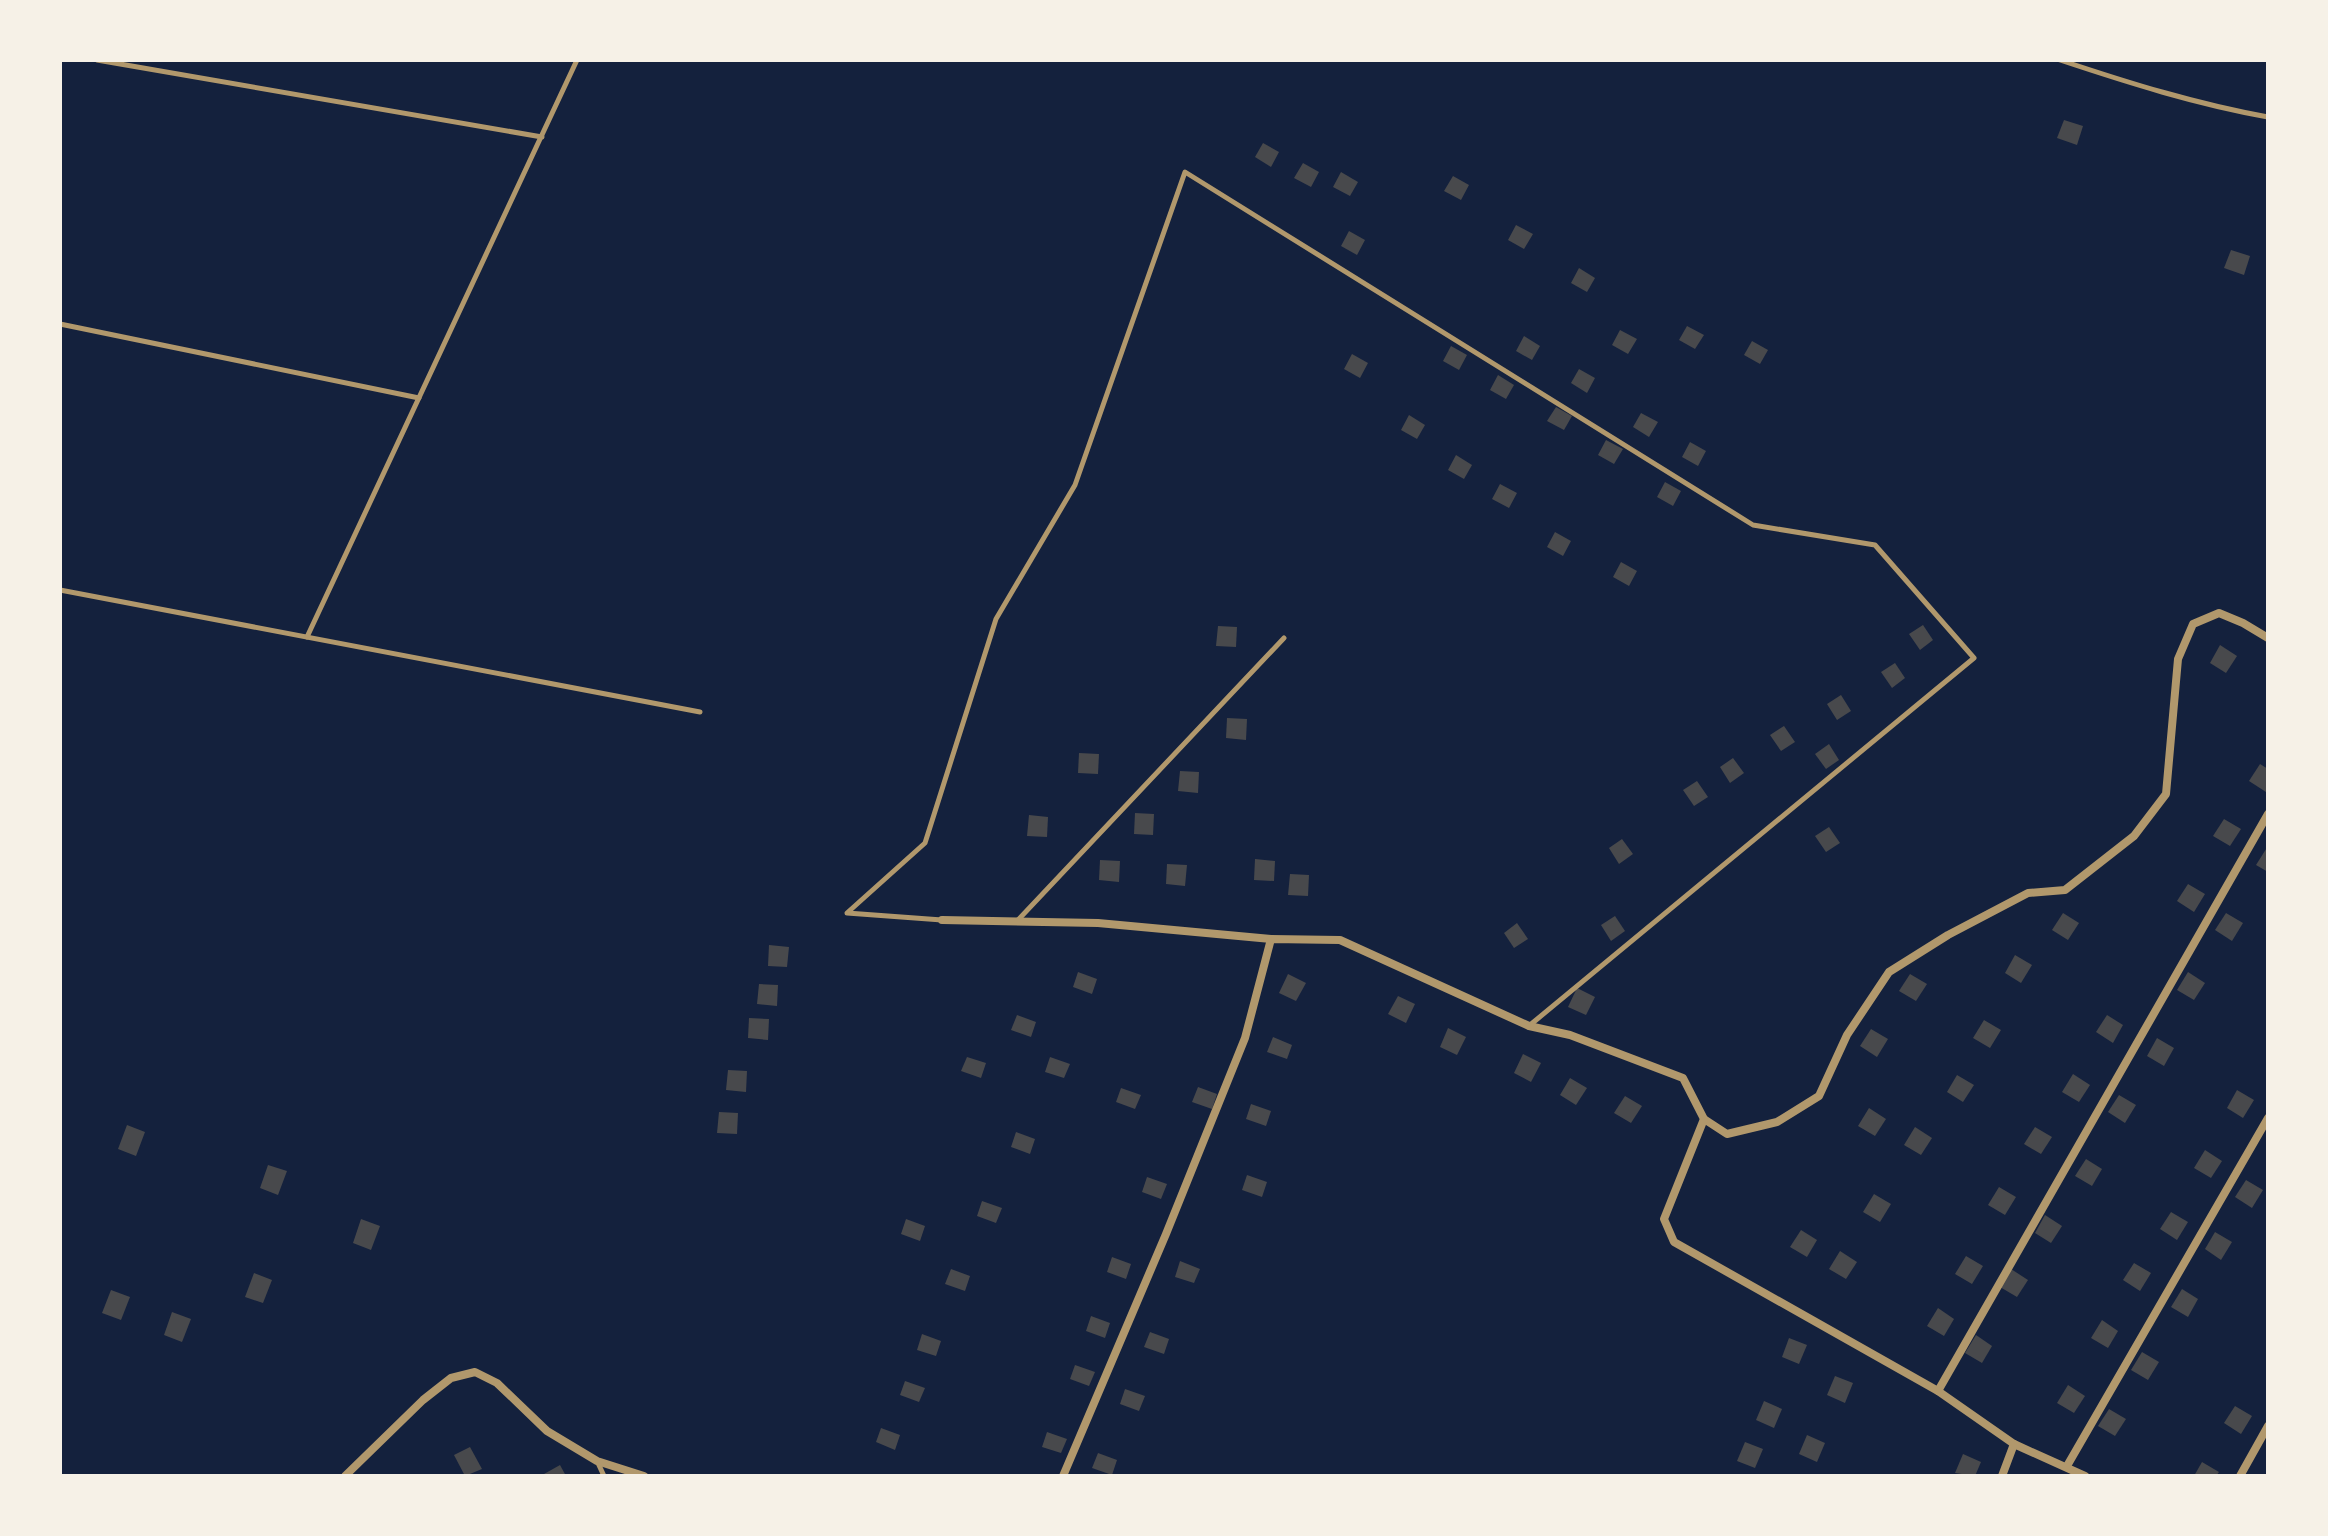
<svg xmlns="http://www.w3.org/2000/svg" width="2328" height="1536" font-family="Lato,sans-serif">
	<rect width="100%" height="100%" fill="#14213d"/>
	<g fill="#48494c">
		<polygon points="2064,120 2083,126 2077,145 2057,138"/>
		<polygon points="1263,143 1279,152 1271,167 1255,157"/>
		<polygon points="1303,163 1319,172 1311,187 1294,178"/>
		<polygon points="1341,172 1358,182 1350,196 1333,187"/>
		<polygon points="1453,176 1469,185 1461,200 1444,191"/>
		<polygon points="1516,225 1533,234 1524,249 1508,240"/>
		<polygon points="1349,231 1365,240 1357,255 1341,246"/>
		<polygon points="2231,250 2250,256 2244,275 2224,268"/>
		<polygon points="1579,268 1595,278 1587,292 1571,283"/>
		<polygon points="1687,326 1704,335 1695,349 1679,340"/>
		<polygon points="1620,330 1637,339 1628,354 1612,345"/>
		<polygon points="1524,336 1540,346 1532,360 1516,351"/>
		<polygon points="1752,341 1768,350 1760,364 1744,355"/>
		<polygon points="1451,346 1467,355 1459,370 1443,361"/>
		<polygon points="1352,354 1368,363 1360,378 1344,369"/>
		<polygon points="1579,369 1595,378 1587,393 1571,383"/>
		<polygon points="1498,375 1514,385 1506,399 1490,390"/>
		<polygon points="1556,407 1572,416 1564,430 1547,421"/>
		<polygon points="1641,413 1658,422 1649,437 1633,427"/>
		<polygon points="1409,415 1425,425 1417,439 1401,430"/>
		<polygon points="1606,440 1623,449 1614,464 1598,455"/>
		<polygon points="1690,442 1706,451 1698,466 1682,457"/>
		<polygon points="1456,455 1472,465 1464,479 1448,470"/>
		<polygon points="1665,482 1681,491 1673,506 1657,497"/>
		<polygon points="1500,484 1517,493 1509,508 1492,499"/>
		<polygon points="1555,532 1571,541 1563,556 1547,547"/>
		<polygon points="1621,562 1637,571 1629,586 1613,577"/>
		<polygon points="1923,625 1933,640 1920,650 1909,634"/>
		<polygon points="1218,626 1237,627 1236,647 1216,646"/>
		<polygon points="2220,645 2237,656 2226,673 2210,663"/>
		<polygon points="1895,663 1905,678 1892,688 1881,672"/>
		<polygon points="1841,695 1851,711 1837,720 1827,704"/>
		<polygon points="1227,718 1247,719 1246,740 1226,738"/>
		<polygon points="1784,726 1795,742 1781,751 1770,735"/>
		<polygon points="1829,744 1839,760 1826,769 1815,754"/>
		<polygon points="1079,753 1099,754 1098,774 1078,773"/>
		<polygon points="1733,758 1744,773 1730,783 1720,767"/>
		<polygon points="2260,764 2268,769 2266,792 2249,781"/>
		<polygon points="1180,771 1199,772 1198,793 1178,791"/>
		<polygon points="1697,781 1708,797 1694,806 1683,790"/>
		<polygon points="1135,813 1154,814 1153,835 1134,834"/>
		<polygon points="1029,815 1048,817 1047,837 1027,836"/>
		<polygon points="2224,819 2241,829 2230,846 2213,836"/>
		<polygon points="1829,827 1840,843 1826,852 1815,836"/>
		<polygon points="1622,839 1633,854 1619,864 1609,848"/>
		<polygon points="2268,846 2268,872 2256,865"/>
		<polygon points="1255,859 1275,861 1274,881 1254,880"/>
		<polygon points="1100,860 1120,861 1119,882 1099,880"/>
		<polygon points="1167,864 1187,865 1185,886 1166,884"/>
		<polygon points="1290,874 1309,875 1308,896 1288,895"/>
		<polygon points="2188,884 2205,894 2194,912 2177,901"/>
		<polygon points="2063,913 2079,923 2068,940 2052,930"/>
		<polygon points="2226,913 2243,923 2232,941 2215,930"/>
		<polygon points="1615,916 1625,931 1611,941 1601,925"/>
		<polygon points="1517,923 1528,939 1514,948 1504,933"/>
		<polygon points="769,945 789,947 787,967 768,966"/>
		<polygon points="2015,955 2032,965 2021,983 2005,973"/>
		<polygon points="1078,972 1097,979 1092,994 1073,987"/>
		<polygon points="2188,972 2205,983 2194,1000 2177,990"/>
		<polygon points="1288,974 1306,983 1296,1001 1279,993"/>
		<polygon points="1910,974 1927,984 1916,1001 1899,991"/>
		<polygon points="759,984 778,985 777,1006 757,1004"/>
		<polygon points="1577,988 1595,997 1586,1015 1568,1007"/>
		<polygon points="1398,996 1415,1004 1406,1023 1388,1014"/>
		<polygon points="1017,1015 1036,1022 1031,1037 1011,1030"/>
		<polygon points="2107,1015 2123,1025 2113,1043 2096,1032"/>
		<polygon points="749,1018 769,1019 768,1040 748,1038"/>
		<polygon points="1984,1020 2001,1030 1990,1048 1973,1038"/>
		<polygon points="1448,1028 1466,1037 1457,1055 1440,1047"/>
		<polygon points="1871,1029 1888,1039 1877,1057 1860,1046"/>
		<polygon points="1273,1037 1292,1045 1287,1059 1267,1052"/>
		<polygon points="2157,1038 2174,1048 2164,1066 2147,1056"/>
		<polygon points="1523,1054 1541,1063 1531,1082 1514,1073"/>
		<polygon points="967,1057 986,1063 981,1078 961,1071"/>
		<polygon points="1050,1057 1070,1064 1064,1078 1045,1072"/>
		<polygon points="728,1070 747,1071 746,1092 726,1090"/>
		<polygon points="2073,1074 2090,1085 2079,1102 2062,1092"/>
		<polygon points="1957,1075 1974,1085 1963,1102 1947,1092"/>
		<polygon points="1570,1078 1587,1088 1576,1105 1560,1095"/>
		<polygon points="1198,1087 1217,1094 1212,1109 1192,1102"/>
		<polygon points="1121,1088 1141,1095 1135,1109 1116,1102"/>
		<polygon points="2237,1090 2254,1100 2243,1118 2227,1108"/>
		<polygon points="2119,1095 2136,1105 2125,1123 2108,1112"/>
		<polygon points="1625,1096 1642,1106 1631,1123 1614,1113"/>
		<polygon points="1251,1104 1271,1111 1266,1126 1246,1119"/>
		<polygon points="1869,1108 1886,1119 1875,1136 1858,1126"/>
		<polygon points="719,1112 738,1113 737,1134 717,1133"/>
		<polygon points="127,1125 145,1132 136,1156 118,1149"/>
		<polygon points="1915,1127 1932,1138 1921,1155 1904,1145"/>
		<polygon points="2035,1127 2052,1137 2041,1154 2024,1144"/>
		<polygon points="1016,1132 1035,1139 1030,1154 1011,1147"/>
		<polygon points="2205,1150 2222,1161 2211,1178 2194,1168"/>
		<polygon points="2086,1159 2102,1169 2092,1186 2075,1176"/>
		<polygon points="268,1165 287,1171 278,1195 260,1188"/>
		<polygon points="1247,1175 1267,1182 1262,1197 1242,1190"/>
		<polygon points="1147,1177 1167,1184 1161,1199 1142,1192"/>
		<polygon points="2246,1180 2263,1190 2252,1208 2235,1197"/>
		<polygon points="1999,1187 2016,1197 2005,1215 1988,1205"/>
		<polygon points="1874,1194 1891,1204 1880,1222 1863,1212"/>
		<polygon points="982,1201 1002,1208 996,1223 977,1216"/>
		<polygon points="2171,1212 2188,1222 2177,1240 2160,1229"/>
		<polygon points="2045,1215 2062,1226 2051,1243 2035,1233"/>
		<polygon points="361,1219 380,1226 371,1250 353,1243"/>
		<polygon points="906,1219 925,1226 920,1241 901,1234"/>
		<polygon points="1801,1230 1817,1240 1807,1257 1790,1247"/>
		<polygon points="2215,1232 2232,1242 2221,1260 2205,1249"/>
		<polygon points="1840,1251 1857,1262 1846,1279 1829,1269"/>
		<polygon points="1966,1256 1983,1266 1972,1284 1955,1274"/>
		<polygon points="1112,1257 1131,1264 1126,1279 1107,1272"/>
		<polygon points="1180,1261 1200,1269 1194,1283 1175,1277"/>
		<polygon points="2134,1263 2151,1273 2140,1291 2123,1280"/>
		<polygon points="951,1269 970,1276 965,1291 945,1284"/>
		<polygon points="2011,1269 2028,1280 2017,1297 2000,1287"/>
		<polygon points="254,1273 272,1280 263,1303 245,1297"/>
		<polygon points="2182,1289 2198,1299 2188,1317 2171,1307"/>
		<polygon points="111,1290 130,1297 121,1320 102,1313"/>
		<polygon points="1938,1308 1954,1319 1944,1336 1927,1326"/>
		<polygon points="172,1312 191,1319 182,1342 164,1335"/>
		<polygon points="1091,1316 1110,1323 1105,1338 1086,1331"/>
		<polygon points="2102,1320 2118,1331 2108,1348 2091,1338"/>
		<polygon points="1150,1332 1169,1339 1164,1354 1144,1347"/>
		<polygon points="922,1334 941,1341 936,1356 917,1350"/>
		<polygon points="1976,1335 1992,1346 1982,1363 1965,1353"/>
		<polygon points="1789,1338 1807,1345 1799,1364 1782,1357"/>
		<polygon points="2142,1352 2159,1362 2148,1380 2131,1370"/>
		<polygon points="1075,1365 1095,1372 1089,1386 1070,1379"/>
		<polygon points="1835,1376 1853,1383 1845,1403 1827,1395"/>
		<polygon points="905,1381 925,1388 919,1402 900,1395"/>
		<polygon points="2068,1385 2085,1396 2074,1413 2057,1403"/>
		<polygon points="1125,1389 1145,1396 1139,1411 1120,1404"/>
		<polygon points="1764,1401 1782,1409 1774,1428 1756,1420"/>
		<polygon points="2235,1406 2252,1416 2241,1434 2224,1423"/>
		<polygon points="2109,1409 2126,1419 2115,1436 2098,1426"/>
		<polygon points="881,1428 900,1435 895,1450 876,1442"/>
		<polygon points="1047,1432 1067,1439 1061,1453 1042,1447"/>
		<polygon points="1807,1435 1825,1443 1817,1462 1799,1454"/>
		<polygon points="1745,1442 1763,1449 1755,1468 1737,1461"/>
		<polygon points="470,1447 482,1469 465,1476 454,1455"/>
		<polygon points="1098,1453 1117,1460 1112,1475 1092,1468"/>
		<polygon points="1963,1454 1981,1462 1975,1476 1955,1473"/>
		<polygon points="2202,1462 2219,1472 2216,1476 2194,1476"/>
		<polygon points="560,1465 566,1476 546,1476 544,1474"/>
	</g>
	<g fill="none" stroke-linecap="round" stroke-linejoin="round">
		<g stroke="#b1986c" stroke-width="5">
			<polyline points="97,60 542,137"/>
			<path d="M2060 60C2129 83 2196 104 2268 117"/>
			<polyline points="60,324 419,398"/>
			<polyline points="60,590 700,712"/>
			<polyline points="307,637 577,60"/>
			<polyline points="942,920 847,913 925,843 996,619 1075,485 1185,172 1753,525 1875,545 1974,658 1530,1025"/>
			<polyline points="1017,921 1284,638"/>
			<polyline points="598,1463 604,1476"/>
		</g>
		<g stroke="#b1986c" stroke-width="8">
			<polyline points="942,920 1098,923 1271,939"/>
			<polyline points="1704,1119 1727,1134 1777,1122 1819,1096 1847,1035 1889,972 1948,935 2028,893 2065,890 2134,836 2166,794 2178,659 2193,624 2219,613 2243,623 2268,638"/>
			<polyline points="1938,1391 2268,814"/>
			<polyline points="2067,1466 2268,1118"/>
			<polyline points="345,1476 423,1400 451,1378 475,1372 497,1383 547,1431 597,1461 644,1476"/>
			<polyline points="1063,1476 1166,1234 1245,1038 1271,939 1340,940 1529,1026 1570,1035 1683,1078 1704,1119 1664,1219 1674,1242 1938,1391 2014,1444 2085,1476"/>
			<polyline points="2002,1476 2014,1444"/>
			<polyline points="2240,1476 2268,1426"/>
		</g>
	</g>
	<rect width="2328" height="1536" fill="none" stroke="#f6f1e7" stroke-width="124"/>
</svg>
